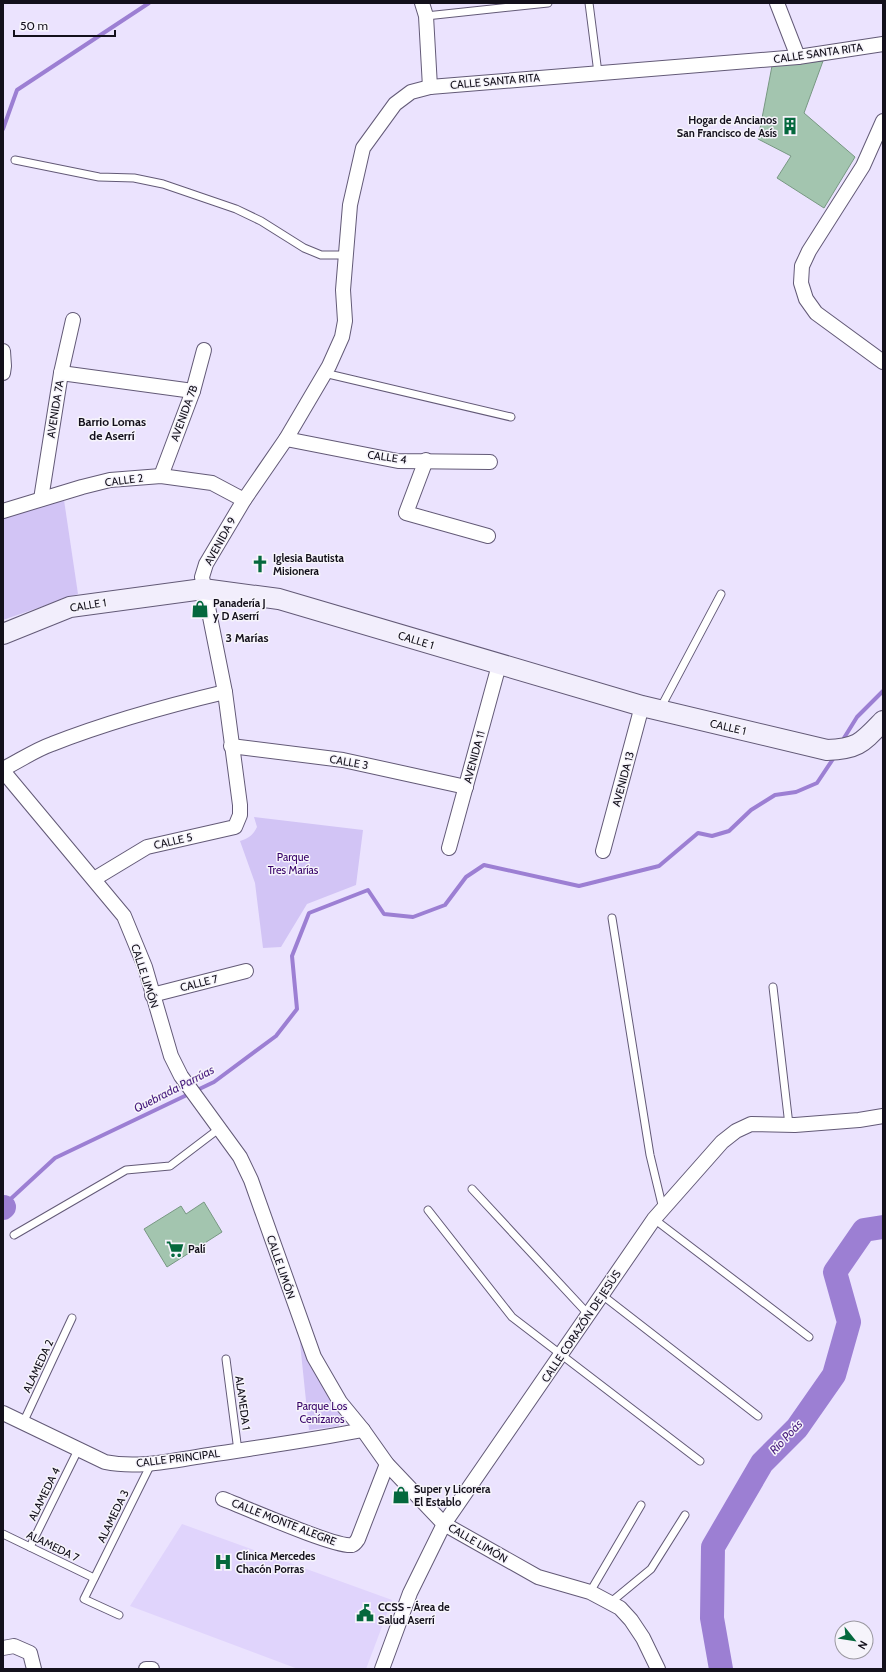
<svg xmlns="http://www.w3.org/2000/svg" width="886" height="1672" font-family="Cabin,sans-serif">
	<rect width="100%" height="100%" fill="#ebe3fe"/>
	<polygon fill="#e0d4fc" points="182,1524 392,1600 366,1669 298,1669 130,1606"/>
	<g fill="#d2c4f5">
		<polygon points="64,500 78,594 3,620 3,518"/>
		<path d="M254 817 363 830 356 885 307 904 281 947 263 948 255 883 240 841C249 838 253 835 257 827Z"/>
		<polygon points="299,1333 341,1417 339,1426 309,1430"/>
	</g>
	<g fill="none" stroke-linecap="round" stroke-linejoin="round">
		<g stroke="#9c7fd3" stroke-width="4">
			<polyline points="3,129 17,90 149,3"/>
			<polyline points="844,738 857,717 883,691"/>
			<polyline points="3,1206 55,1158 214,1082 276,1036 297,1009 292,956 309,913 368,890 384,914 413,917 445,905 466,877 484,865 579,886 659,866 698,833 712,836 729,831 751,810 775,795 796,792 817,783 833,759"/>
		</g>
		<g stroke="#9c7fd3" stroke-width="24">
			<polyline points="3,1208 4,1207"/>
			<polyline points="721,1669 712,1618 713,1547 762,1463 797,1428 834,1375 849,1322 835,1272 864,1230 883,1227"/>
		</g>
	</g>
	<g fill="#a3c5af" stroke="#789883">
		<polygon points="823,61 804,113 855,157 824,208 777,178 791,156 758,139 772,66"/>
		<polygon points="204,1202 222,1232 167,1267 144,1229 181,1206 186,1214"/>
	</g>
	<g fill="none" stroke-linecap="round" stroke-linejoin="round">
		<g stroke="#635a77" stroke-width="9">
			<g id="lane">
				<polyline points="589,3 598,73"/>
				<polyline points="426,16 548,3"/>
				<polyline points="15,160 99,177 134,178 163,184 236,209 261,221 304,248 321,255 345,255"/>
				<polyline points="324,373 511,417"/>
				<polyline points="660,709 721,594"/>
				<polyline points="612,918 650,1155 663,1209"/>
				<polyline points="773,987 789,1125"/>
				<polyline points="472,1189 588,1314"/>
				<polyline points="428,1210 512,1317 700,1461"/>
				<polyline points="654,1219 809,1337"/>
				<polyline points="14,1235 126,1170 170,1166 220,1128"/>
				<polyline points="602,1295 758,1416"/>
				<polyline points="226,1359 238,1451"/>
				<polyline points="23,1423 72,1318"/>
				<polyline points="3,1534 94,1578"/>
				<polyline points="30,1547 78,1450"/>
				<polyline points="590,1592 641,1505"/>
				<polyline points="611,1602 651,1569 685,1515"/>
				<polyline points="119,1615 84,1599 151,1464"/>
			</g>
		</g>
		<g stroke="#635a77" stroke-width="16">
			<g id="street">
				<polyline points="422,3 426,16 430,87"/>
				<polyline points="777,3 798,57"/>
				<polyline points="883,121 863,166 809,251 802,266 801,283 806,299 816,313 883,362"/>
				<polyline points="3,351 4,366 3,373"/>
				<polyline points="61,373 193,391"/>
				<polyline points="286,439 398,461 490,462"/>
				<polyline points="426,460 406,513 488,536"/>
				<polyline points="161,476 193,391 204,350"/>
				<polyline points="41,499 61,373 73,320"/>
				<polyline points="3,511 82,487 110,480 161,476 212,483 244,500"/>
				<polyline points="231,746 343,760 466,787"/>
				<path d="M3 769C19 761 35 750 52 744 108 722 166 706 225 692"/>
				<polyline points="3,771 124,916 145,967 171,1056 181,1076 240,1157 251,1180 314,1357 340,1402 363,1430 387,1464 444,1524 538,1577 590,1592 620,1608 631,1620 643,1638 658,1669"/>
				<polyline points="449,848 499,665"/>
				<polyline points="603,851 642,706"/>
				<polyline points="94,879 147,847 235,827 240,815 240,805 225,692 202,577 206,564 244,500 286,439 329,366 342,337 345,321 343,290 350,205 363,148 395,104 411,92 430,87 798,57 883,44"/>
				<polyline points="152,995 246,971"/>
				<path d="M3 1413 105 1462C139 1469 175 1460 209 1455 260 1447 312 1440 363 1430"/>
				<path d="M223 1499C244 1507 336 1548 352 1545 355 1544 356 1542 358 1539L387 1464"/>
				<polyline points="3,1648 14,1646 30,1653 34,1669"/>
				<polyline points="146,1669 152,1669"/>
				<polyline points="382,1669 410,1593 444,1524 654,1219 722,1142 736,1131 751,1124 795,1125 859,1120 883,1116"/>
			</g>
		</g>
		<g stroke="#635a77" stroke-width="22">
			<path id="secondary" d="M3 634 70 607 203 589 279 599 642 706 827 750C858 749 862 743 883 721"/>
		</g>
		<use href="#lane" stroke="#fff" stroke-width="7"/>
		<use href="#street" stroke="#fff" stroke-width="14"/>
		<use href="#secondary" stroke="#f2eefc" stroke-width="20"/>
	</g>
	<defs>
		<g id="building-bare" transform="scale(1.38)"><path d="M-4-6H4V6H1V3H-1V6H-4ZM-2.5-4.3h1.7v1.8h-1.7ZM.8-4.3h1.7v1.8H.8ZM-2.5-1h1.7V.8h-1.7ZM.8-1h1.7V.8H.8Z" fill="#04683d" stroke="#f6f4fb" stroke-width="2.5" paint-order="stroke"/></g>
		<g id="church-bare" transform="scale(1.38)"><path d="M-1.2-6h2.4v3.5h3.3v2.4h-3.3V6h-2.4V-.1h-3.3v-2.4h3.3Z" fill="#04683d" stroke="#f6f4fb" stroke-width="2.5" paint-order="stroke"/></g>
		<g id="shop-bare" transform="scale(1.38)"><path d="M-5-2.5h2.3a2.7 3.5 0 0 1 5.4 0H5L5.5 6h-11ZM-1.5-2.5h3a1.5 2.3 0 0 0-3 0Z" fill="#04683d" stroke="#f6f4fb" stroke-width="2.5" paint-order="stroke"/></g>
		<g id="supermarket-bare" transform="scale(1.38)"><path d="M-6-5.5h2.5l.6 2H6L4.5 2H-2.5L-4.4-4H-6ZM-1.5 3.2a1.3 1.3 0 1 0 .1 0ZM3 3.2a1.3 1.3 0 1 0 .1 0Z" fill="#04683d" stroke="#f6f4fb" stroke-width="2.5" paint-order="stroke"/></g>
		<g id="hospital-bare" transform="scale(1.38)"><path d="M-5-5h3v3.5h4V-5h3V5h-3V1.5h-4V5h-3Z" fill="#04683d" stroke="#f6f4fb" stroke-width="2.5" paint-order="stroke"/></g>
		<g id="civic-bare" transform="scale(1.38)"><path d="M-.6-6.5H3V-4.5H.6V-3L4-1V1h2V6H-6V1h2V-1L-.6-3ZM-1.2 2.5V6h2.4V2.5Z" fill="#04683d" stroke="#f6f4fb" stroke-width="2.5" paint-order="stroke"/></g>
	</defs>
	<g fill-rule="evenodd">
		<use href="#building-bare" x="790" y="126"/>
		<use href="#church-bare" x="260" y="564"/>
		<use href="#shop-bare" x="200" y="609"/>
		<use href="#supermarket-bare" x="175" y="1249"/>
		<use href="#shop-bare" x="401" y="1495"/>
		<use href="#hospital-bare" x="223" y="1562"/>
		<use href="#civic-bare" x="365" y="1613"/>
	</g>
	<g text-anchor="middle" stroke-width="3" stroke-linejoin="round" paint-order="stroke">
		<g font-size="11" fill="#13101b" stroke="#f6f4fb">
			<text transform="translate(818 53) rotate(-8)" y="4">CALLE SANTA RITA</text>
			<text transform="translate(495 81) rotate(-5)" y="4">CALLE SANTA RITA</text>
			<text transform="translate(55 409) rotate(-81)" y="4">AVENIDA 7A</text>
			<text transform="translate(184 413) rotate(-70)" y="4">AVENIDA 7B</text>
			<text transform="translate(387 457) rotate(8)" y="4">CALLE 4</text>
			<text transform="translate(124 480) rotate(-7)" y="4">CALLE 2</text>
			<text transform="translate(220 541) rotate(-61)" y="4">AVENIDA 9</text>
			<text transform="translate(88 605) rotate(-9)" y="4">CALLE 1</text>
			<text transform="translate(416 640) rotate(17)" y="4">CALLE 1</text>
			<text transform="translate(728 727) rotate(13)" y="4">CALLE 1</text>
			<text transform="translate(474 757) rotate(-75)" y="4">AVENIDA 11</text>
			<text transform="translate(349 762) rotate(10)" y="4">CALLE 3</text>
			<text transform="translate(623 779) rotate(-75)" y="4">AVENIDA 13</text>
			<text transform="translate(173 841) rotate(-13)" y="4">CALLE 5</text>
			<text transform="translate(145 976) rotate(72)" y="4">CALLE LIMÓN</text>
			<text transform="translate(199 983) rotate(-14)" y="4">CALLE 7</text>
			<text transform="translate(281 1267) rotate(71)" y="4">CALLE LIMÓN</text>
			<text transform="translate(581 1326) rotate(-56)" y="4">CALLE CORAZÓN DE JESÚS</text>
			<text transform="translate(38 1366) rotate(-65)" y="4">ALAMEDA 2</text>
			<text transform="translate(243 1403) rotate(82)" y="4">ALAMEDA 1</text>
			<text transform="translate(178 1458) rotate(-7)" y="4">CALLE PRINCIPAL</text>
			<text transform="translate(44 1494) rotate(-64)" y="4">ALAMEDA 4</text>
			<text transform="translate(113 1516) rotate(-64)" y="4">ALAMEDA 3</text>
			<text transform="translate(284 1522) rotate(21)" y="4">CALLE MONTE ALEGRE</text>
			<text transform="translate(478 1543) rotate(30)" y="4">CALLE LIMÓN</text>
			<text transform="translate(53 1546) rotate(26)" y="4">ALAMEDA 7</text>
		</g>
		<g font-size="11" font-weight="bold" fill="#13101b" stroke="#f6f4fb" text-anchor="start">
			<text x="777" y="124" text-anchor="end">Hogar de Ancianos<tspan x="777" dy="13">San Francisco de Asís</tspan></text>
			<text x="273" y="562">Iglesia Bautista<tspan x="273" dy="13">Misionera</tspan></text>
			<text x="213" y="607">Panadería J<tspan x="213" dy="13">y D Aserrí</tspan></text>
			<text x="188" y="1253">Palí</text>
			<text x="414" y="1493">Super y Licorera<tspan x="414" dy="13">El Establo</tspan></text>
			<text x="236" y="1560">Clínica Mercedes<tspan x="236" dy="13">Chacón Porras</tspan></text>
			<text x="378" y="1611">CCSS - Área de<tspan x="378" dy="13">Salud Aserrí</tspan></text>
		</g>
		<g font-size="11" fill="#360068" stroke="#f6f4fb">
			<text x="293" y="861">Parque<tspan x="293" dy="13">Tres Marías</tspan></text>
			<text x="322" y="1410">Parque Los<tspan x="322" dy="13">Cenízaros</tspan></text>
		</g>
		<g font-size="12" font-weight="bold" fill="#13101b" stroke="#f6f4fb">
			<text x="112" y="426">Barrio Lomas<tspan x="112" dy="14">de Aserrí</tspan></text>
			<text x="247" y="642">3 Marías</text>
		</g>
		<g font-size="12" font-style="italic" fill="#481c7e" stroke="#f6f4fb">
			<text transform="translate(174 1089) rotate(-27)" y="4">Quebrada Parrúas</text>
			<text transform="translate(786 1437) rotate(-47)" y="4">Río Poás</text>
		</g>
	</g>
	<rect width="886" height="1672" fill="none" stroke="#13101b" stroke-width="8"/>
	<g transform="translate(854 1640) rotate(120)"><circle r="19" fill="#f6f4fb" stroke="#9b99a1"/>
	<path d="M0-3L7 15L0 10L-7 15Z" fill="#04683d"/>
	<text y="-6" font-size="11" font-weight="bold" text-anchor="middle" fill="#13101b">N</text>
	</g>
	<path d="M14 30v6h101v-6" fill="none" stroke="#13101b" stroke-width="2"/>
	<text x="20" y="30" font-size="12" fill="#13101b" stroke="#f6f4fb" stroke-width="3" paint-order="stroke">50 m</text>
</svg>
